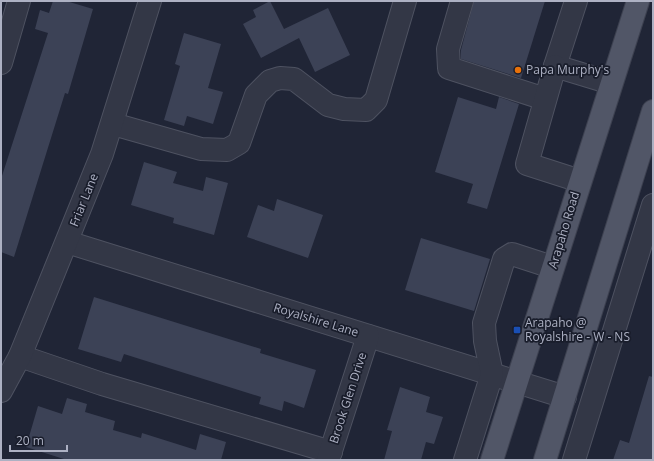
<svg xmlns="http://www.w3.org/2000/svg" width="654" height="461" font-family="'Open Sans',sans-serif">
	<rect width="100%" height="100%" fill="#202536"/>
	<g fill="#3c4256">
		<polygon points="53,1 66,1 93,9 68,94 65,93 14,257 1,252 1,179 48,33 35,29 40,10 49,13"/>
		<polygon points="270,1 284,29 328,8 350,55 315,72 299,38 261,58 243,24 256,17 253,10"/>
		<polygon points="474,1 545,1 521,78 461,59 461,50"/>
		<polygon points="184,33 221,44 208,88 223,92 213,124 187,116 184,126 164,120 180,66 175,64"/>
		<polygon points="458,97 496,109 499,97 519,104 487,209 467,203 473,184 435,172"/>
		<polygon points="144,162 177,172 173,183 203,191 206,177 228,183 214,235 173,223 174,218 131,205"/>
		<polygon points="277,199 323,215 308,258 247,237 258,205 274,211"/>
		<polygon points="421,238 490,259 474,311 405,290"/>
		<polygon points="94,297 261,349 260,353 316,370 304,408 284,401 282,411 259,404 261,397 124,354 121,362 78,349"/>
		<polygon points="649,376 653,377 653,460 613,460 620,440 629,443"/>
		<polygon points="400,387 430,397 426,412 443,417 434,444 426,442 421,460 384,460 392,431 387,430"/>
		<polygon points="67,398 87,404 85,412 115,421 113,430 141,438 142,433 196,450 200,434 226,442 221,460 67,460 26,447 38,406 62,414"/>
	</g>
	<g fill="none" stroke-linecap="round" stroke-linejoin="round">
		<g stroke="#4e5261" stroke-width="24">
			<g id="minor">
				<polyline points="462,1 448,49 449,68 545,99"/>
				<polyline points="576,1 555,66 611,83"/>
				<polyline points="1,63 19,1"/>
				<polyline points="555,66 527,164 580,181"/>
				<polyline points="113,124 201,149 227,150 239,143 256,95 270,81 280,78 294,79 328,105 344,109 366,110 376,100 405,1"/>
				<polyline points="67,242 565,397"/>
				<polyline points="20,356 102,384 331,452"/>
				<polyline points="1,391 20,356 102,154 150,1"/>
				<polyline points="328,460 368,336"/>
				<polyline points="465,460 492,374 485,341 484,323 504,259 512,254 552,267"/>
				<polyline points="574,460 653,205"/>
			</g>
		</g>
		<g stroke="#3d4150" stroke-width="24">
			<g id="major">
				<polyline points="492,460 638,1"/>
				<polyline points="545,460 653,111"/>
			</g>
		</g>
		<use href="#minor" stroke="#333746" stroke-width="22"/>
		<use href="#major" stroke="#515667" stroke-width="22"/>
	</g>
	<circle fill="#e8710a" stroke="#191d2b" stroke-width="1.5" cx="518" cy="70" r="4"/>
	<rect fill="#1a4fb4" stroke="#191d2b" stroke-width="1.5" x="513" y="326" width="8" height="8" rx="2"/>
	<g text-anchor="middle" stroke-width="3.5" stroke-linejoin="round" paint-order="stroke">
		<g font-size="12" fill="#adb1c3" stroke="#191d2b" text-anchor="start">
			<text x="526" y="74">Papa Murphy's</text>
			<text x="525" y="327">Arapaho @<tspan x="525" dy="14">Royalshire - W - NS</tspan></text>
		</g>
		<g font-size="12" fill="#adb1c3" stroke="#191d2b">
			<text transform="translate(84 200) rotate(-68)" y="4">Friar Lane</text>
			<text transform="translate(564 230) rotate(-73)" y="4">Arapaho Road</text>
			<text transform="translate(316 320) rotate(17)" y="4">Royalshire Lane</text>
			<text transform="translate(348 398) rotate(-72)" y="4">Brook Glen Drive</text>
		</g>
	</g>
	<rect width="654" height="461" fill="none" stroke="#adb1c3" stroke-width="4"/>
	<path d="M10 445v6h57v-6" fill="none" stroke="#adb1c3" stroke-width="2"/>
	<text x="16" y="445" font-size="12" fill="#adb1c3" stroke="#191d2b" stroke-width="3" paint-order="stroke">20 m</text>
</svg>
